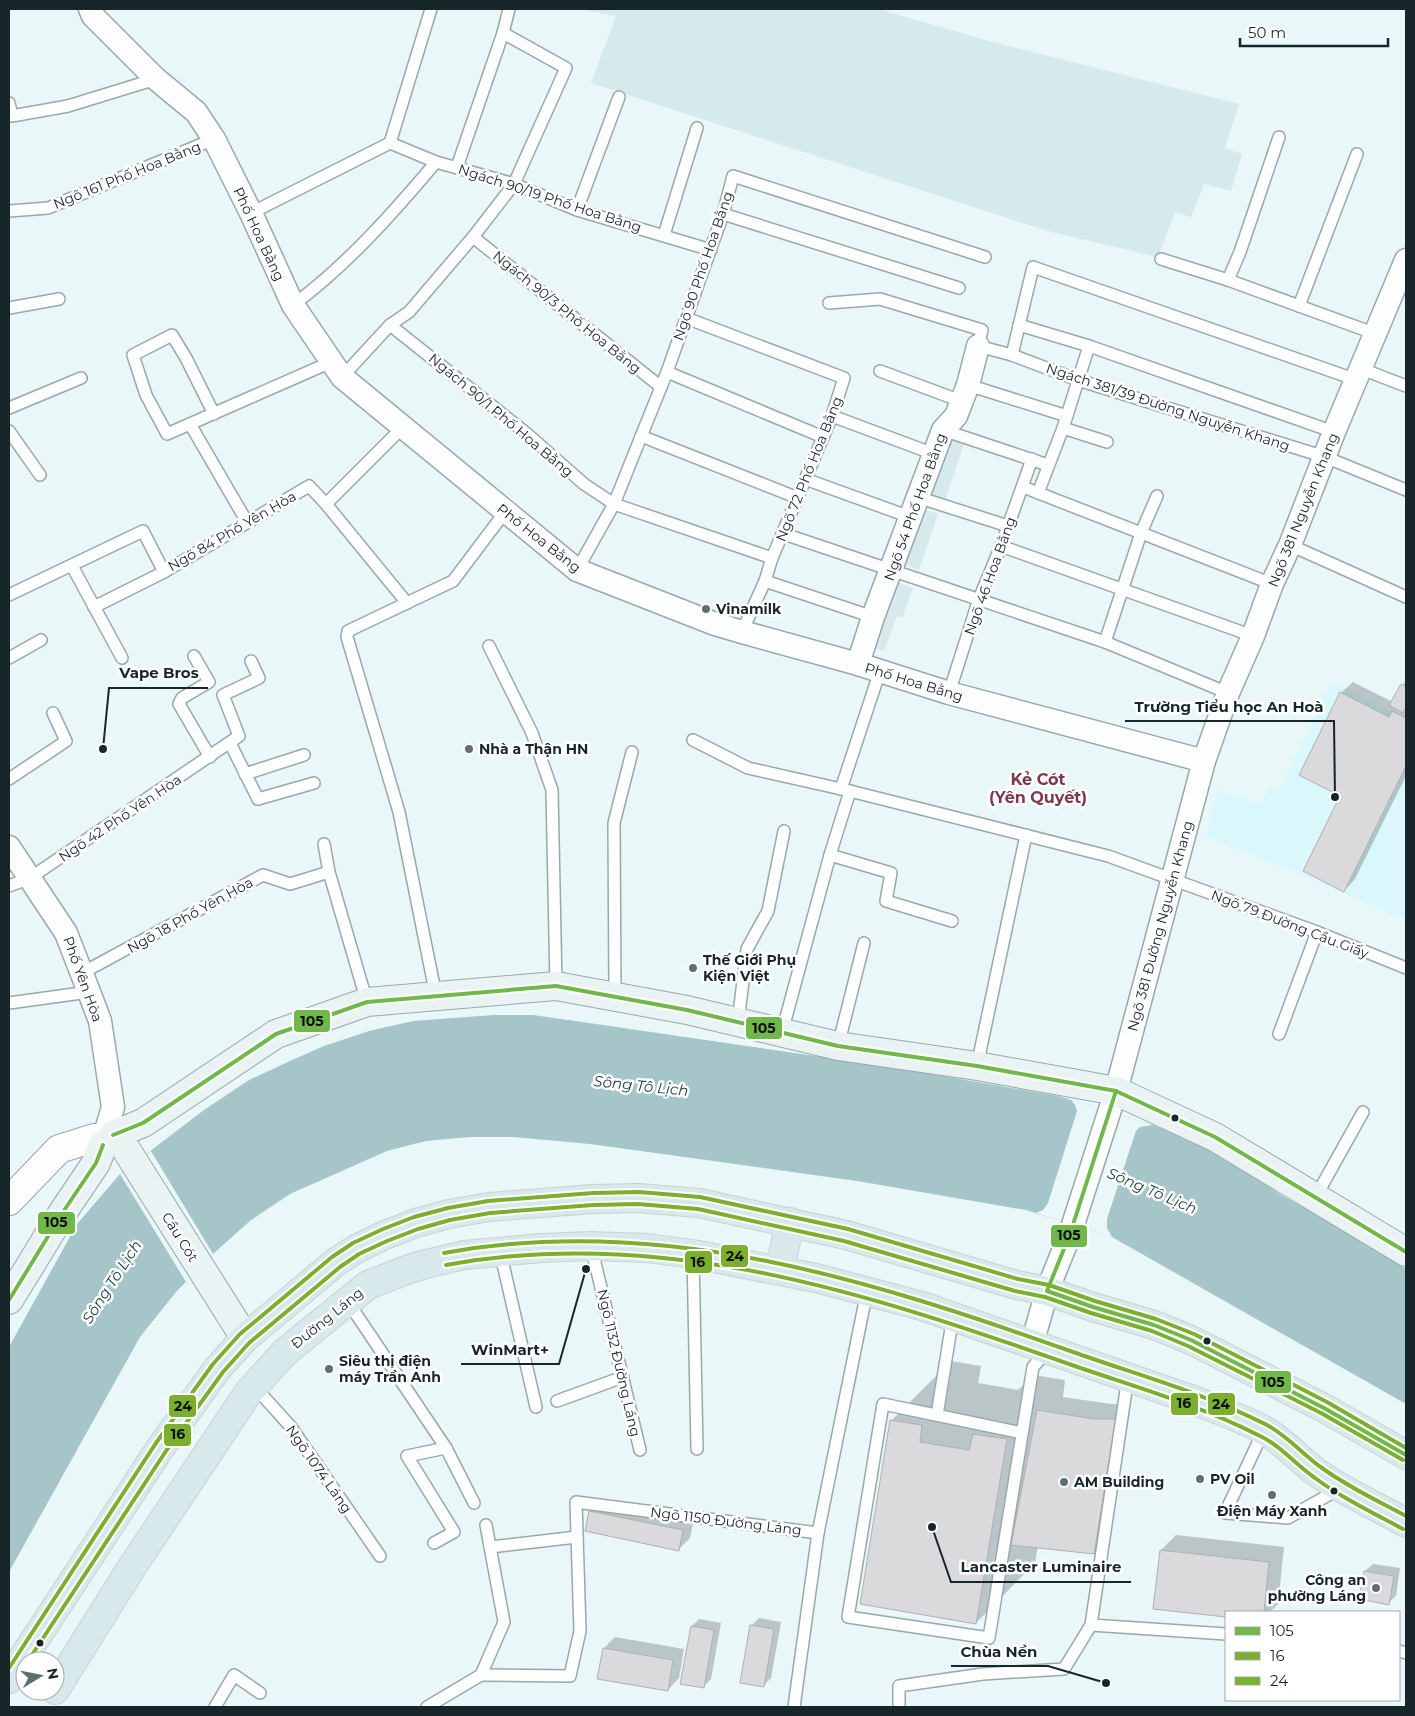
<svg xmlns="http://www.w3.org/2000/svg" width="1415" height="1716" font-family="Montserrat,sans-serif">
	<rect width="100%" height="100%" fill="#e9f7f9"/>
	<polygon fill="#daf7fb" points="1332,682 1406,718 1406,920 1289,870 1206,837 1217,789 1262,804 1269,787 1279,790"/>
	<g fill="#d6eaec">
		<polygon points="589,9 878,9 993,42 1239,104 1225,148 1242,154 1231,191 1204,184 1191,217 1175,212 1158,257 1047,231 591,83 616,16 588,11"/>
		<polygon points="943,437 964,444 945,500 925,493"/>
		<polygon points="918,507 938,514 919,570 899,563"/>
		<polygon points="894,581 913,588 902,618 897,616 884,651 870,646"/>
	</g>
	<polygon fill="#a5c5c9" points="494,1015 533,1015 589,1023 891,1067 1058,1096 1153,1125 1188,1139 1234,1162 1281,1195 1350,1233 1406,1269 1406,1404 1112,1237 1026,1210 857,1181 590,1144 513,1137 470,1137 426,1141 387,1151 290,1194 251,1220 213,1254 176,1292 140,1337 9,1572 9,1347 77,1224 120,1174 204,1110 249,1080 290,1061 324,1046 369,1031 413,1021"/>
	<g fill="#e9f7f9">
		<polygon points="1071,1100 1153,1125 1140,1127 1136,1131 1107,1219 1107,1228 1112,1237 1036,1213 1043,1210 1048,1203 1077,1111 1075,1105"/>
		<polygon points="151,1151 213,1254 186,1282 120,1174"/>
	</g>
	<g fill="#0003">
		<polygon points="1405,681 1406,682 1406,776 1355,879 1344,891 1341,693 1353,682 1393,702"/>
		<polygon points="951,1361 981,1366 978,1383 1018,1390 1033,1375 1065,1380 1063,1397 1111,1404 1131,1404 1109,1537 1094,1553 1038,1546 1035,1563 976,1623 892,1420"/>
		<polygon points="602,1500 694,1519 690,1538 679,1549 586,1530 590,1511"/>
		<polygon points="1176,1535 1284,1547 1278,1604 1270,1612 1226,1612 1226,1616 1155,1608 1161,1550"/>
		<polygon points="1373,1564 1400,1568 1396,1596 1388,1603 1365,1571"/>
		<polygon points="759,1618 781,1622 771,1678 763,1686 742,1682 752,1625"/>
		<polygon points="699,1619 721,1623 711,1679 703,1687 692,1626"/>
		<polygon points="615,1637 684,1649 679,1678 668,1690 604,1648"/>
	</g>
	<g fill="#dad9db" stroke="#b0b0b3">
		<polygon points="1401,684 1406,687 1406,707 1403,713 1389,705"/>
		<polygon points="1340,692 1389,717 1392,711 1406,718 1406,766 1344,892 1303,871 1340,796 1299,775"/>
		<polygon points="1037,1410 1094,1419 1116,1419 1094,1554 1011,1545"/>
		<polygon points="890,1420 922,1425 920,1442 969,1450 973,1434 1007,1439 976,1624 860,1604"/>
		<polygon points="589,1511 683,1530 679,1551 585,1531"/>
		<polygon points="1160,1550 1269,1562 1264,1612 1226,1612 1226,1617 1153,1609"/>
		<polygon points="1364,1571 1394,1576 1389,1605 1359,1599"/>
		<polygon points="750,1625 774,1629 764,1687 740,1683"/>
		<polygon points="691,1626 714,1630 704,1688 680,1684"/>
		<polygon points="603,1648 673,1660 668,1691 597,1679"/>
	</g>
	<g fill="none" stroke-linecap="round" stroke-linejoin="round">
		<g stroke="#9aa8aa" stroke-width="14">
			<g id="service">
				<polyline points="503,33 509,9"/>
				<polyline points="9,103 12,116 68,106 156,79"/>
				<polyline points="390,143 436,162 514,184 577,210 711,250"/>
				<polyline points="577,210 619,97"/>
				<polyline points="9,211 48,208 214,139"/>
				<polyline points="251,213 390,143 431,9"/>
				<polyline points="723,214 959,288"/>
				<polyline points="664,235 697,128"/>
				<polyline points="473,237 661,387"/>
				<polyline points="1161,259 1228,280 1376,334"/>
				<polyline points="1228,280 1240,252 1279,137"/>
				<polyline points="829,303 880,299 982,330 978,346 1012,355 1033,267 1357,380"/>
				<path d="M293 305C347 265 393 213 436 162"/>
				<polyline points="1299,306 1357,154"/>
				<polyline points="9,308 59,299"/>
				<polyline points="686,318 844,378 832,416 772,558 765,581 742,632"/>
				<polyline points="390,325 526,433 584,484 614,504 772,558"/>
				<polyline points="1019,325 1089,346 1334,432"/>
				<polyline points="1012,355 1078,380 1325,457 1406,490"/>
				<polyline points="1362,369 1406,386"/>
				<polyline points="880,371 961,401"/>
				<polyline points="667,372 823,437"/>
				<polyline points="342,377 390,325 409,312 473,237 514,184 566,68 503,33 457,167"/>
				<polyline points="968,385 1067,416"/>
				<polyline points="9,408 81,378"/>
				<path d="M214 414 186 358 172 335 133 355 146 395 167 434C222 410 276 386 331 362"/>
				<polyline points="832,416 934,454"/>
				<polyline points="190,424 247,522"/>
				<polyline points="1063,428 1107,442"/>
				<polyline points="943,430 1048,465"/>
				<polyline points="9,431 40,475"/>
				<polyline points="641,436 798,498"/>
				<polyline points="805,479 910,517"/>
				<polyline points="1023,487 1272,584"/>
				<polyline points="1038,493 1063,428 1089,346"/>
				<polyline points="917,497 1008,526"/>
				<polyline points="326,504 402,428"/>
				<polyline points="784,534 1105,642 1228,693"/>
				<polyline points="1290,545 1406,597"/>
				<polyline points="1001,546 1253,636"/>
				<polyline points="72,566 122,658"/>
				<polyline points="577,570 614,504 667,372 723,214 733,176 985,257"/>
				<polyline points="765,581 873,617"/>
				<polyline points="9,595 143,531 164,572"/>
				<polyline points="94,607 164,572 309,486 326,504 407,603"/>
				<polyline points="1105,642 1141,533 1157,496"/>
				<polyline points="489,646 532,733 552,790 556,986"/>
				<polyline points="194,656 209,682 182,698 179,704 210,757"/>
				<polyline points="9,658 41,640"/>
				<polyline points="949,693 979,599 1001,546 1032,459"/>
				<polyline points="693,740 748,768 850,791 1108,856 1317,932 1406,968"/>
				<polyline points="230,743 258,799 314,783"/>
				<polyline points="245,774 304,755"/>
				<polyline points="9,779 66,741 53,713"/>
				<polyline points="841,789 880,671"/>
				<polyline points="324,844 329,872 367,1002"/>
				<polyline points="830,855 891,873 886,901 952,921"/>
				<polyline points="9,886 30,878 239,736 223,695 259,678 251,661"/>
				<polyline points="82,973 263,875 290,884 329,872"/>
				<polyline points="436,996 399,812 347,637 348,631 453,581 505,512"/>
				<polyline points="615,997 614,823 632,752"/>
				<polyline points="9,1003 89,992"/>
				<polyline points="738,1022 747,949 768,911 784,831"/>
				<polyline points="782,1032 830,855 850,791"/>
				<polyline points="1279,1034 1317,932"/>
				<polyline points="838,1046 864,943"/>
				<polyline points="977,1066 1026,835"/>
				<polyline points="1315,1198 1363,1112"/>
				<polyline points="591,1246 640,1450"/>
				<polyline points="500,1251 536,1407"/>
				<polyline points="693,1254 697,1449"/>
				<polyline points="348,1302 446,1448 474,1503"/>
				<polyline points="254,1386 291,1427 380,1556"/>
				<polyline points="557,1401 623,1377"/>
				<polyline points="937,1415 953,1316"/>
				<polyline points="1264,1430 1225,1513 1288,1518 1339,1489"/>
				<polyline points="1022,1433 883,1404 848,1617 989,1638 1033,1367 1048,1350"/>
				<polyline points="434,1543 454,1532 407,1456 446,1448"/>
				<polyline points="490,1547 577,1537"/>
				<polyline points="1091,1625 1226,1634"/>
				<polyline points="1399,1651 1406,1653"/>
				<polyline points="481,1675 570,1676 580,1631 576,1502 818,1533 867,1291"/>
				<polyline points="215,1707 234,1675 260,1693"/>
				<polyline points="427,1707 481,1675 504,1622 486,1525"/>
				<polyline points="794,1707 818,1533"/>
				<polyline points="899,1707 899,1686 983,1674 1064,1669 1091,1625 1128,1377"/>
			</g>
		</g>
		<g stroke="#9aa8aa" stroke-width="25">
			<g id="minor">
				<polyline points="90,9 93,16 156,79 196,112 214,139 251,213 293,305 342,377 577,570 715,624 742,632 858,664 949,693 1204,761"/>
				<polyline points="858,664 873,617 943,430 956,416 968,385 978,346"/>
				<polyline points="9,847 66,933 89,992 100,1021 113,1107 107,1127"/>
				<polyline points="1032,1344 1047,1291 1070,1234 1116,1091 1204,761 1228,693 1253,636 1272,584 1290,545 1334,432 1406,260"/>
			</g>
		</g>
		<g stroke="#9aa8aa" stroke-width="30">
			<polyline id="tertiary" points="9,1201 59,1149 94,1138"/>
		</g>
		<g stroke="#9aa8aa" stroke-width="30">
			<g id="secondary">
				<polyline points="113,1135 143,1123 276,1034 367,1002 556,986 687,1010 838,1046 977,1066 1116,1091 1215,1137 1406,1252"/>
				<polyline points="113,1138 122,1143 245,1338"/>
				<polyline points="9,1300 63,1212 96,1163 103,1145"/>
			</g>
		</g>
		<g stroke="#c9d1d2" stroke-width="30">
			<g id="primary">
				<polyline points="780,1269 790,1222"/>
				<polyline points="9,1679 161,1447 218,1368 245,1338 336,1262 356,1249 385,1235 416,1223 449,1214 489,1207 593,1199 638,1198 699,1203 846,1235 1017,1285 1047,1291 1093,1307 1154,1325 1191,1340 1324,1408 1406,1455"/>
				<path d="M55 1690 132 1567 248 1393 285 1352 368 1285 409 1269 426 1264 464 1255 541 1248 591 1246 647 1248 693 1254 816 1278 922 1306 1196 1401C1218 1410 1241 1418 1262 1429 1284 1441 1297 1458 1316 1472 1344 1492 1376 1506 1406 1523"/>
			</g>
		</g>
		<use href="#service" stroke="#fcfefe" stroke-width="11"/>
		<use href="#minor" stroke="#fcfefe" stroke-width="22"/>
		<use href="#tertiary" stroke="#fcfefe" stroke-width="28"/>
		<use href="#secondary" stroke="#e9f3f4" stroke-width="28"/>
		<use href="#primary" stroke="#d7e9eb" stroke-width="28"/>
		<g stroke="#fff" stroke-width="8">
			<g id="bus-1">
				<polyline points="1116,1091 1070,1234 1047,1291 1093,1307 1154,1325 1191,1340 1324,1408 1406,1455"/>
				<polyline points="113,1135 143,1123 276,1034 367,1002 556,986 687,1010 838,1046 977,1066 1116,1091 1215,1137 1406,1252"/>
				<polyline points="9,1300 63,1212 96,1163 103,1145"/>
			</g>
		</g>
		<g stroke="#fff" stroke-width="8">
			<g id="bus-2">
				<path d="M446 1265C663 1225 870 1294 1072 1365 1135 1387 1199 1405 1258 1435 1280 1445 1295 1464 1315 1478 1342 1498 1373 1513 1403 1529"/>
				<polyline points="28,1661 166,1451 223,1372 249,1343 340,1267 359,1254 387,1241 418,1229 450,1220 490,1213 593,1205 638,1204 698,1209 844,1241 1015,1291 1045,1297 1091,1313 1152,1331 1188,1346 1321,1413 1403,1460"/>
			</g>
		</g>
		<g stroke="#fff" stroke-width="8">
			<g id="bus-3">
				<path d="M444 1253C662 1213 870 1280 1073 1352 1138 1375 1204 1393 1265 1424 1287 1435 1302 1454 1322 1468 1348 1487 1378 1501 1406 1516"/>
				<polyline points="9,1668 156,1443 213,1364 240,1334 332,1257 353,1243 383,1229 414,1217 448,1208 488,1201 593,1193 639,1192 700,1197 848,1229 1018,1279 1049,1285 1095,1301 1156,1319 1194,1334 1327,1402 1406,1448"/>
			</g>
		</g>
		<use href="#bus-1" stroke="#71b84b" stroke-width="4"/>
		<use href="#bus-2" stroke="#7bb02f" stroke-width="4"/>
		<use href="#bus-3" stroke="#7bb02f" stroke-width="4"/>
	</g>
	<g fill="#607072" stroke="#fff" stroke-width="2">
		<circle cx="706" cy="609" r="5"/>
		<circle cx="469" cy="749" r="5"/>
		<circle cx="693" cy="968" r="5"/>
		<circle cx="329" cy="1369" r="5"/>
		<circle cx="1200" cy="1479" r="5"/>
		<circle cx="1064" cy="1482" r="5"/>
		<circle cx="1272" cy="1495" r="5"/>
		<circle cx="1376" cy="1588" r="5"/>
	</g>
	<g fill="#172729" stroke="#fff" stroke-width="2">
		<circle cx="1175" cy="1118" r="4.5"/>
		<circle cx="1207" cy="1341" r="4.5"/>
		<circle cx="1334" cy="1491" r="4.5"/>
		<circle cx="40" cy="1643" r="4.5"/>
	</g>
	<g text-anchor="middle" stroke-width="5" stroke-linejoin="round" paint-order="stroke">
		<g font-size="14" fill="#172729" stroke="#fff">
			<text transform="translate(127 175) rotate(-22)" y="5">Ngõ 161 Phố Hoa Bằng</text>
			<text transform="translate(550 198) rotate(18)" y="5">Ngách 90/19 Phố Hoa Bằng</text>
			<text transform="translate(259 234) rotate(65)" y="5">Phố Hoa Bằng</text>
			<text transform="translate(703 266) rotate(-71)" y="5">Ngõ 90 Phố Hoa Bằng</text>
			<text transform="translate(567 312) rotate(39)" y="5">Ngách 90/3 Phố Hoa Bằng</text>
			<text transform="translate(1168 407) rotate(18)" y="5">Ngách 381/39 Đường Nguyễn Khang</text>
			<text transform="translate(501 415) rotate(40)" y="5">Ngách 90/1 Phố Hoa Bằng</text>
			<text transform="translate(809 469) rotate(-68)" y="5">Ngõ 72 Phố Hoa Bằng</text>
			<text transform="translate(915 507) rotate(-70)" y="5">Ngõ 54 Phố Hoa Bằng</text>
			<text transform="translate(1303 510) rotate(-68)" y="5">Ngõ 381 Nguyễn Khang</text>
			<text transform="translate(232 531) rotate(-30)" y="5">Ngõ 84 Phố Yên Hòa</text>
			<text transform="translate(539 538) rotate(38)" y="5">Phố Hoa Bằng</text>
			<text transform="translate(990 576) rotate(-70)" y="5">Ngõ 46 Hoa Bằng</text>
			<text transform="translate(914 682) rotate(17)" y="5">Phố Hoa Bằng</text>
			<text transform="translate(120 818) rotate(-34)" y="5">Ngõ 42 Phố Yên Hòa</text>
			<text transform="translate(190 915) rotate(-29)" y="5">Ngõ 18 Phố Yên Hòa</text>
			<text transform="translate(1290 924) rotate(21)" y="5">Ngõ 79 Đường Cầu Giấy</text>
			<text transform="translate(1160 926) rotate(-75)" y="5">Ngõ 381 Đường Nguyễn Khang</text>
			<text transform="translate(83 979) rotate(70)" y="5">Phố Yên Hòa</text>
			<text transform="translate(180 1237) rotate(58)" y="5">Cầu Cót</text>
			<text transform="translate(327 1318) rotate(-39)" y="5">Đường Láng</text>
			<text transform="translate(619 1363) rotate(77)" y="5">Ngõ 1132 Đường Láng</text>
			<text transform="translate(319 1469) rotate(55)" y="5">Ngõ 1074 Láng</text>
			<text transform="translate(726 1521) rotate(7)" y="5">Ngõ 1150 Đường Láng</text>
		</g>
		<g font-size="14" font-weight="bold" fill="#172729" stroke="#fff" text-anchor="start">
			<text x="716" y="614">Vinamilk</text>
			<text x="479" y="754">Nhà a Thận HN</text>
			<text x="703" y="965">Thế Giới Phụ<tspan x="703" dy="16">Kiện Việt</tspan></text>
			<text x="339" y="1366">Siêu thị điện<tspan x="339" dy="16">máy Trần Anh</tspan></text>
			<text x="1210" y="1484">PV Oil</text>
			<text x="1074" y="1487">AM Building</text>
			<text x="1272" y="1516" text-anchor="middle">Điện Máy Xanh</text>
			<text x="1366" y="1585" text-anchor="end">Công an<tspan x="1366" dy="16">phường Láng</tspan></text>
		</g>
		<g font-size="15" font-style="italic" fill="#163d41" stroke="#fff">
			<text transform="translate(641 1086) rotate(6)" y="5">Sông Tô Lịch</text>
			<text transform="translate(1152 1191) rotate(23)" y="5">Sông Tô Lịch</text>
			<text transform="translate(112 1282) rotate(-57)" y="5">Sông Tô Lịch</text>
		</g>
		<g font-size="16" font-weight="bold" fill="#7e384e" stroke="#fff">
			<text x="1038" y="785">Kẻ Cót<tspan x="1038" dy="18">(Yên Quyết)</tspan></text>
		</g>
	</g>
	<path fill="none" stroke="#172729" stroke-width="2" d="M103 749L109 688H208M1335 797L1334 721H1125M586 1269L559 1364H461M932 1527L951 1582H1131M1106 1683L1048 1666H951"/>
	<g fill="#172729" stroke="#fff" stroke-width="2">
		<circle cx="103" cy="749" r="5"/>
		<circle cx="1335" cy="797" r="5"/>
		<circle cx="586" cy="1269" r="5"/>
		<circle cx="932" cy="1527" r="5"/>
		<circle cx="1106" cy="1683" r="5"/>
	</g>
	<g font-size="15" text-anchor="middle" font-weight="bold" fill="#172729" stroke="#fff" stroke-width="5" stroke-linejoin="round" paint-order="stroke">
		<text x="159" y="678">Vape Bros</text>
		<text x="1229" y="712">Trường Tiểu học An Hoà</text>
		<text x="510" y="1355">WinMart+</text>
		<text x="1041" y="1572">Lancaster Luminaire</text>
		<text x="999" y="1657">Chùa Nền</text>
	</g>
	<g stroke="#fff" stroke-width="2">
		<rect x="293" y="1009" width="38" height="24" rx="5" fill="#71b84b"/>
		<rect x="745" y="1016" width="38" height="24" rx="5" fill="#71b84b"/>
		<rect x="37" y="1211" width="39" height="24" rx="5" fill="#71b84b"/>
		<rect x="1050" y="1224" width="38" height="24" rx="5" fill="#71b84b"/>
		<rect x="720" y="1244" width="29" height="24" rx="5" fill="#7bb02f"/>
		<rect x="684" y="1250" width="29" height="24" rx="5" fill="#7bb02f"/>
		<rect x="1254" y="1370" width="38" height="24" rx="5" fill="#71b84b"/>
		<rect x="1170" y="1392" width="29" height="24" rx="5" fill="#7bb02f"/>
		<rect x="1207" y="1392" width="29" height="24" rx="5" fill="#7bb02f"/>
		<rect x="168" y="1394" width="29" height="24" rx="5" fill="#7bb02f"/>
		<rect x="163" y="1423" width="29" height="24" rx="5" fill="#7bb02f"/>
	</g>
	<g font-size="14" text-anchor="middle" font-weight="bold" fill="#111">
		<text x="312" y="1026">105</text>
		<text x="764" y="1033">105</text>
		<text x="56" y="1227">105</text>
		<text x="1069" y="1240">105</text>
		<text x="735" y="1261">24</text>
		<text x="698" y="1267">16</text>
		<text x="1273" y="1387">105</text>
		<text x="1184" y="1408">16</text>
		<text x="1221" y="1409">24</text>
		<text x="183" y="1411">24</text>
		<text x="178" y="1439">16</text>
	</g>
	<rect width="1415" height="1716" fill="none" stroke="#172729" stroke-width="20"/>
	<rect x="1225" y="1611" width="175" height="90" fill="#ffffff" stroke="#a2a9a9"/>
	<rect x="1235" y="1627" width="25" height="8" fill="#71b84b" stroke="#a2a9a9"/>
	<text x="1270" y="1636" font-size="15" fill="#172729">105</text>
	<rect x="1235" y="1652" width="25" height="8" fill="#7bb02f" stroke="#a2a9a9"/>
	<text x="1270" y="1661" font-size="15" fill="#172729">16</text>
	<rect x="1235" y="1677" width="25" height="8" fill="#7bb02f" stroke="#a2a9a9"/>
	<text x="1270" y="1686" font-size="15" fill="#172729">24</text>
	<g transform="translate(40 1676) rotate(80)"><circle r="24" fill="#ffffff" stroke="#a2a9a9"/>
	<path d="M0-4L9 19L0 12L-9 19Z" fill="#607072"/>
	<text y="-8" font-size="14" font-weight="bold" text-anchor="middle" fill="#172729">N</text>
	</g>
	<path d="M1240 38v8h148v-8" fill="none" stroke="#172729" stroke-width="2.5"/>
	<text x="1248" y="38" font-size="15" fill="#172729" stroke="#ffffff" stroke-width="4" paint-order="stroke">50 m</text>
</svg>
